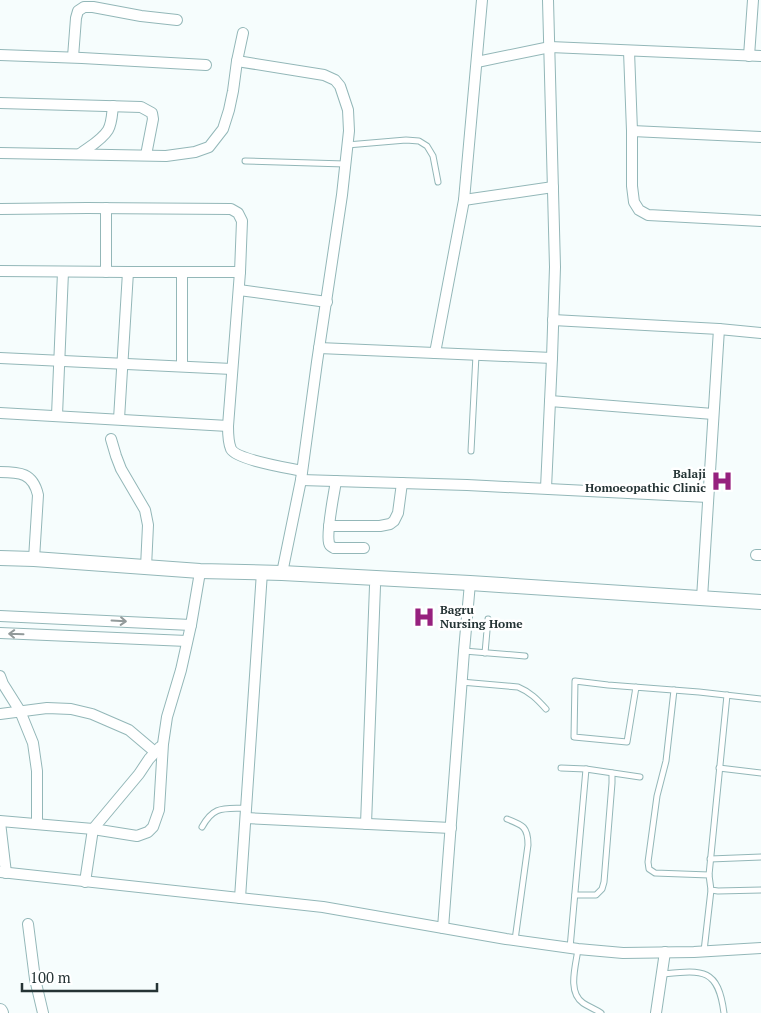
<svg xmlns="http://www.w3.org/2000/svg" width="761" height="1013" font-family="'PT Serif',serif">
	<rect width="100%" height="100%" fill="#f6fdfd"/>
	<g fill="none" stroke-linecap="round" stroke-linejoin="round">
		<g stroke="#93b7b8" stroke-width="7">
			<g id="lane">
				<polyline points="347,145 406,140 419,141 427,146 433,156 438,182"/>
				<polyline points="245,161 345,164"/>
				<polyline points="471,451 476,355"/>
				<polyline points="464,651 525,656"/>
				<polyline points="485,653 488,619"/>
				<path d="M461 682 518 687C530 692 537 699 546 709"/>
				<polyline points="636,687 627,742 574,737 575,681 608,685 699,692 761,699"/>
				<polyline points="674,690 666,761 657,796 648,862 649,869 655,873 709,875 711,890 718,891 761,890"/>
				<polyline points="561,768 586,769 640,777"/>
				<polyline points="719,768 761,773"/>
				<path d="M507 819C523 825 528 827 528 845L515 940"/>
				<path d="M202 827C214 805 224 809 246 808"/>
				<polyline points="710,859 761,857"/>
				<polyline points="709,875 727,695"/>
				<polyline points="575,895 596,895 602,889 604,882 612,783 612,773"/>
				<polyline points="570,948 586,769"/>
				<path d="M578 949C576 965 567 992 583 1003 589 1007 595 1009 601 1013"/>
				<polyline points="704,951 711,890"/>
				<path d="M662 974C702 970 718 967 724 1013"/>
			</g>
		</g>
		<g stroke="#93b7b8" stroke-width="12">
			<g id="street">
				<polyline points="629,51 632,131 632,186 634,202 639,210 648,215 761,221"/>
				<polyline points="0,55 82,58 206,65"/>
				<polyline points="749,56 753,0"/>
				<polyline points="73,57 76,18 78,11 84,7 93,7 141,16 177,20"/>
				<polyline points="237,61 324,75 335,80 340,86 348,110 349,131 342,195 317,362 301,480 282,573"/>
				<polyline points="477,62 550,47 761,56"/>
				<polyline points="0,103 141,107 152,113 153,119 146,155"/>
				<polyline points="632,131 761,137"/>
				<polyline points="0,153 166,156 195,152 209,147 223,129 229,110 233,91 237,61 243,33"/>
				<path d="M80 154C89 147 102 140 108 130 112 123 112 114 113 106"/>
				<polyline points="464,200 553,187"/>
				<polyline points="106,208 106,272"/>
				<polyline points="0,209 87,208 231,209 238,213 242,221 240,272 228,426 0,413"/>
				<polyline points="0,271 128,272 240,272"/>
				<polyline points="239,290 327,302"/>
				<polyline points="553,320 719,329 702,598"/>
				<polyline points="719,329 761,333"/>
				<polyline points="319,348 552,358"/>
				<polyline points="435,353 464,200 482,0"/>
				<polyline points="0,358 232,369"/>
				<polyline points="182,366 182,272"/>
				<polyline points="550,401 713,414"/>
				<polyline points="57,415 63,272"/>
				<polyline points="119,419 128,272"/>
				<path d="M228 426C228 433 228 442 231 449 237 460 289 468 302 471"/>
				<polyline points="111,439 116,456 121,469 145,510 148,525 146,567"/>
				<path d="M0 472C20 472 33 473 38 495L34 559"/>
				<polyline points="301,480 467,485 708,497"/>
				<path d="M336 481C334 494 326 532 329 543 330 547 331 546 334 548H364"/>
				<polyline points="546,488 552,358 555,267 548,0"/>
				<polyline points="329,526 380,526 390,524 394,521 398,513 402,483"/>
				<polyline points="756,555 761,555"/>
				<polyline points="0,616 191,625"/>
				<polyline points="0,633 187,641"/>
				<polyline points="0,676 3,684 20,711 33,743 37,771 37,824"/>
				<polyline points="0,714 47,708 71,709 92,714 129,730 155,752"/>
				<polyline points="246,818 451,828"/>
				<polyline points="0,821 93,829 137,836 148,832 153,827 159,810 163,744 167,717 181,670 191,625 199,578"/>
				<polyline points="0,822 6,873"/>
				<polyline points="366,824 375,586"/>
				<polyline points="0,872 323,907 506,939 578,949 623,953 694,952 761,948"/>
				<polyline points="85,882 93,829 139,774 149,759 160,747"/>
				<polyline points="240,898 262,572"/>
				<polyline points="28,924 35,979 43,1013"/>
				<polyline points="443,928 464,651 470,583"/>
				<polyline points="656,1013 665,952"/>
			</g>
		</g>
		<g stroke="#93b7b8" stroke-width="16">
			<g id="secondary">
				<polyline points="0,558 34,559 200,571 282,573 470,583 761,602"/>
				<polyline points="0,1011 1,1013"/>
			</g>
		</g>
		<use href="#lane" stroke="#fff" stroke-width="5"/>
		<use href="#street" stroke="#fff" stroke-width="10"/>
		<use href="#secondary" stroke="#fff" stroke-width="14"/>
	</g>
	<defs><path id="oneway-shaft" d="M-6 0H5M1.5-3L5.5 0L1.5 3" fill="none" stroke-width="1.6" stroke-linecap="round" stroke-linejoin="round" transform="scale(1.25)"/></defs>
	<g stroke="#929a9a">
		<use href="#oneway-shaft" transform="translate(119 621) rotate(3)"/>
		<use href="#oneway-shaft" transform="translate(16 634) rotate(-178)"/>
	</g>
	<defs>
		<g id="hospital-bare" transform="scale(1.725)"><path d="M-5-5h3v3.5h4V-5h3V5h-3V1.5h-4V5h-3Z" fill="#96217e" stroke="#fff" stroke-width="2.5" paint-order="stroke"/></g>
	</defs>
	<g fill-rule="evenodd">
		<use href="#hospital-bare" x="722" y="481"/>
		<use href="#hospital-bare" x="424" y="617"/>
	</g>
	<g text-anchor="middle" stroke-width="5" stroke-linejoin="round" paint-order="stroke">
		<g font-size="12" font-weight="bold" fill="#253435" stroke="#fff" text-anchor="end">
			<text x="706" y="478">Balaji<tspan x="706" dy="14">Homoeopathic Clinic</tspan></text>
			<text x="440" y="614" text-anchor="start">Bagru<tspan x="440" dy="14">Nursing Home</tspan></text>
		</g>
	</g>
	<path d="M22 983v8h135v-8" fill="none" stroke="#253435" stroke-width="2.5"/>
	<text x="30" y="983" font-size="15" fill="#253435" stroke="#ffffff" stroke-width="4" paint-order="stroke">100 m</text>
</svg>
